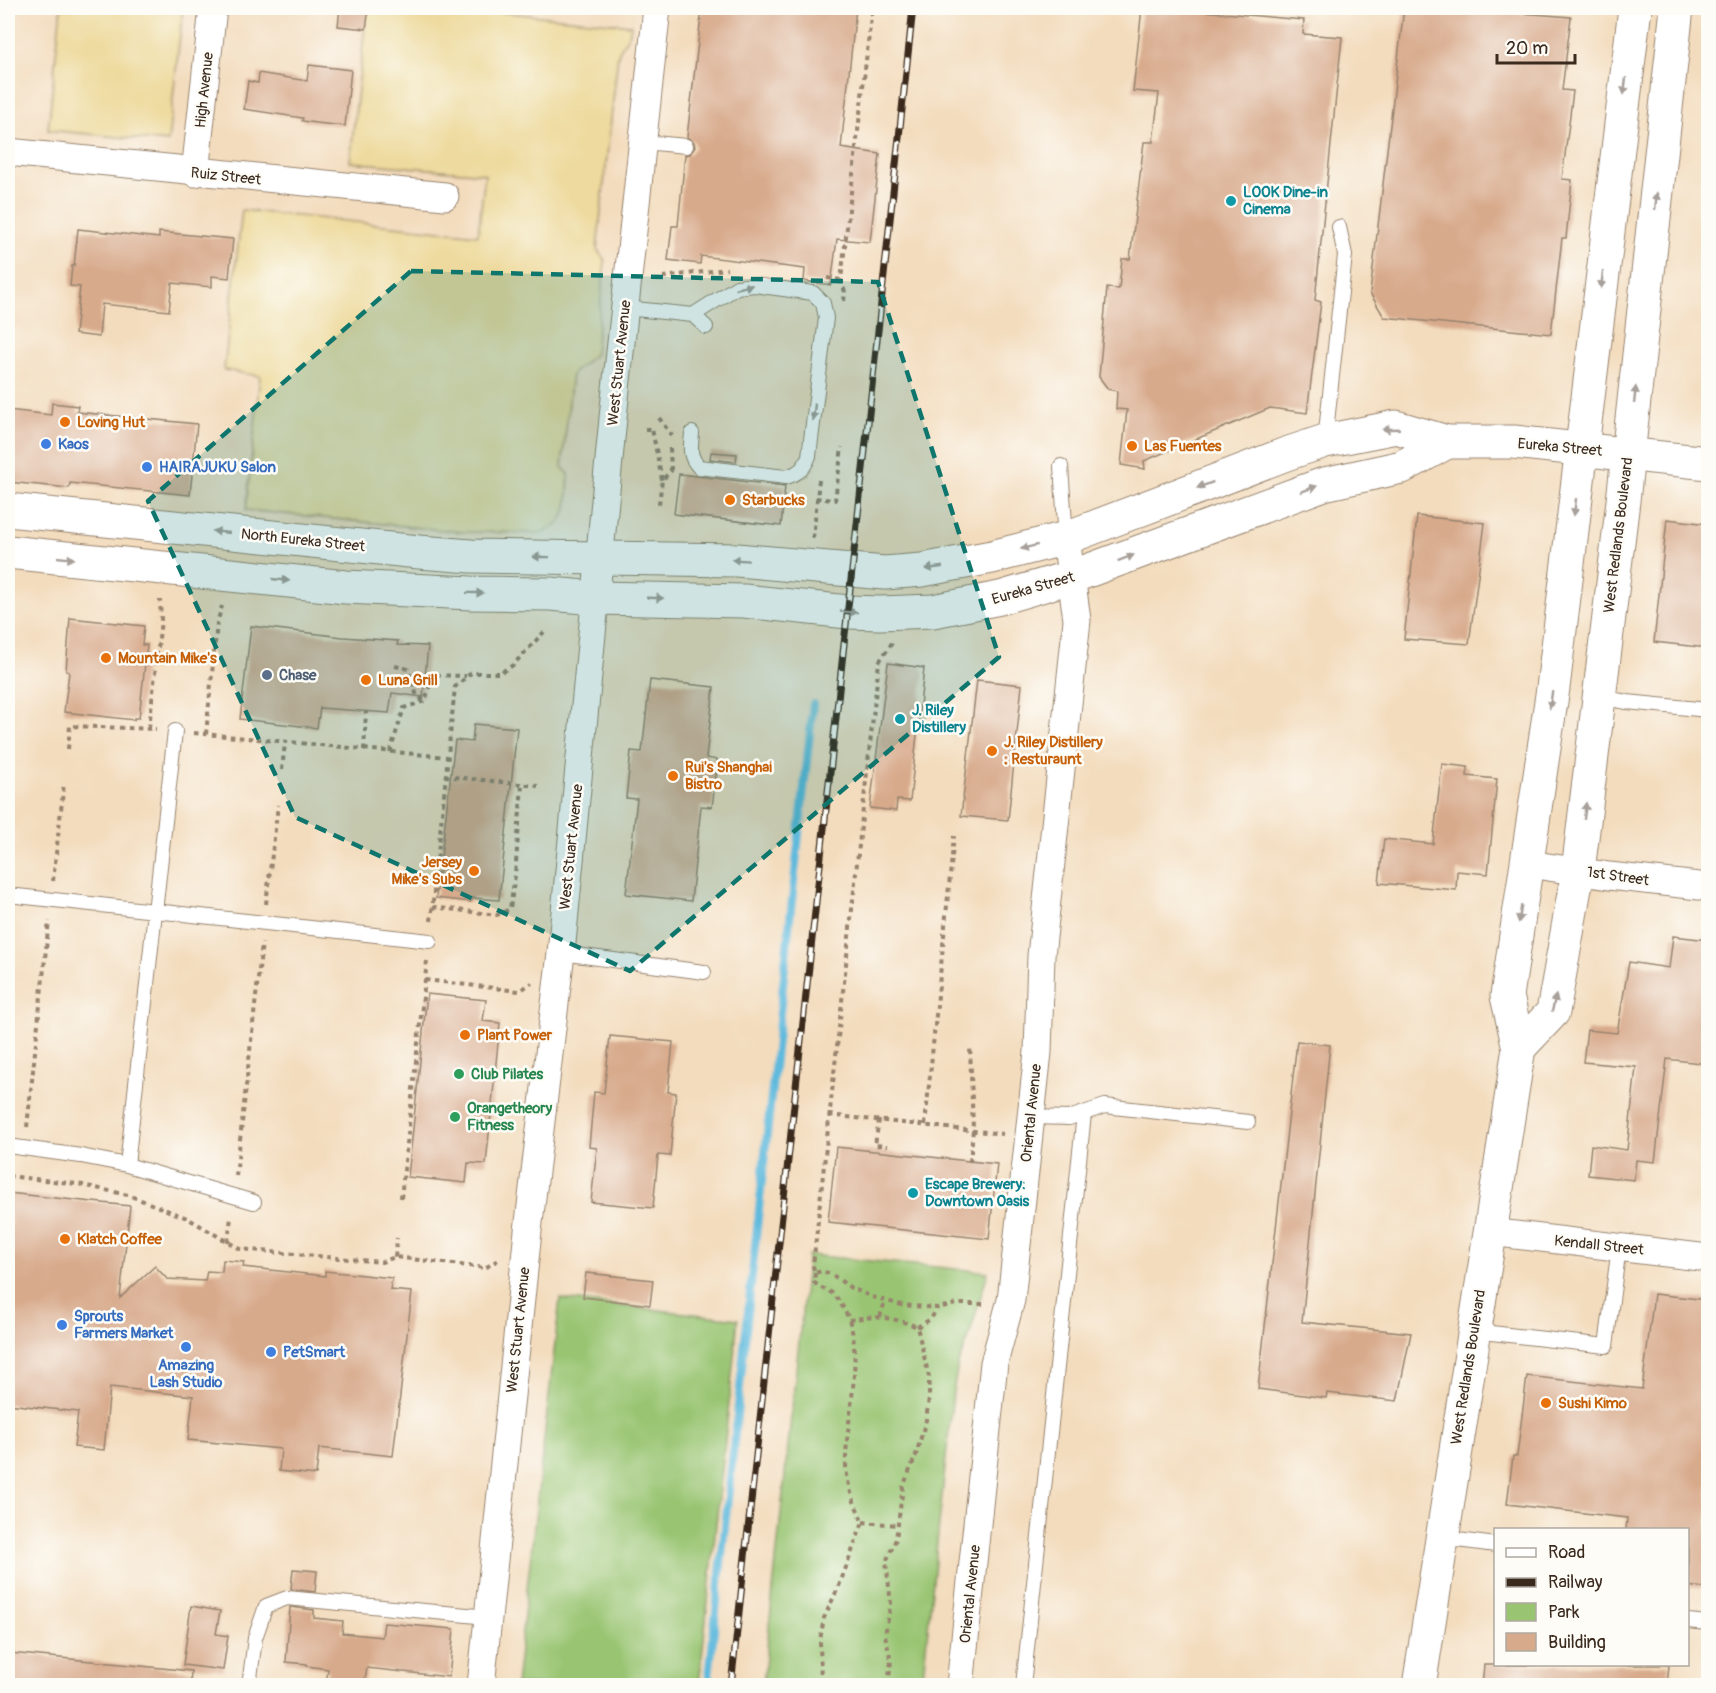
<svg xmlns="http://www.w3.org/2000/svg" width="1716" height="1693" font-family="Pangolin,sans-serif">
	<rect width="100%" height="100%" fill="#fdfcf7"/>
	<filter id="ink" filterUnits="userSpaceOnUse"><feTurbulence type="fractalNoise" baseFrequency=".0167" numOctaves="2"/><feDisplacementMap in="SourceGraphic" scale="12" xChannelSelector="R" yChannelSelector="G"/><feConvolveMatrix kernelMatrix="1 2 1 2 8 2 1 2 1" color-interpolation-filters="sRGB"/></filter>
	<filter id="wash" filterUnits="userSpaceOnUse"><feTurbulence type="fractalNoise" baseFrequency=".008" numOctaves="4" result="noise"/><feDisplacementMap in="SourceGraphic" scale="24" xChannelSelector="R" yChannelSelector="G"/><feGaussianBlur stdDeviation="1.35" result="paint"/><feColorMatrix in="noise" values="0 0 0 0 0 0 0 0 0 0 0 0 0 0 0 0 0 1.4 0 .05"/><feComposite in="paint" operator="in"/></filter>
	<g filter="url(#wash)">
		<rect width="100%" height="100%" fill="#f3dcbd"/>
		<g fill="#99c572" stroke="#6a7848" stroke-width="1.5">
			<polygon points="808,1255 988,1272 968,1340 958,1364 953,1392 922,1685 763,1685"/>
			<polygon points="560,1299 738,1319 699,1685 516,1685"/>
		</g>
		<g fill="#eeda9e" stroke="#94825e" stroke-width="1.5">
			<polygon points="61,8 183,8 168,142 48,130"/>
			<polygon points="367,8 457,8 631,25 630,32 618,54 597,249 605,261 595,354 572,374 562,467 569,474 567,509 559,523 543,533 462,532 246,510 260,376 224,370 242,210 478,235 485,174 350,162"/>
		</g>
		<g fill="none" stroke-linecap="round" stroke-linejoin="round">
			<polyline stroke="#5fbadd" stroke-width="8" points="708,1686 813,704"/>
		</g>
		<g id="blocks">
			<g fill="#d8aa8c">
				<polygon points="340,8 369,8 366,29 338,26"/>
				<polygon points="702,8 856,8 841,148 880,154 870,242 837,239 831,285 804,281 805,269 701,256 700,264 668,260 672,226 678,226 685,155 690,154 695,147 694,142 687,137"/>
				<polygon points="1142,8 1165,8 1304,20 1303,34 1342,37 1315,300 1321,302 1307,413 1270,408 1144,461 1145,469 1121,465 1127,410 1116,409 1117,391 1108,389 1099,377 1107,288 1119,289 1122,259 1130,259 1144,142 1153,142 1159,93 1133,91"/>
				<polygon points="1404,8 1454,8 1571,17 1562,90 1573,91 1562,179 1572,180 1566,238 1562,238 1551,334 1384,317 1370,293"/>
				<polygon points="309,65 351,70 345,126 316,123 302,121 303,118 244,109 248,81 258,83 259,73 307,81"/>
				<polygon points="78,229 159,238 159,232 233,239 229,278 212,276 212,287 172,283 169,311 102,304 99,337 75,334 80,287 70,286 72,266 74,266"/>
				<polygon points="52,403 78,406 77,412 197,424 190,495 70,483 69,488 8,482 8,410 51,415"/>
				<polygon points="711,452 737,454 736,462 710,459"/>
				<polygon points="679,474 785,486 781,526 674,514"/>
				<polygon points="1417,516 1485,523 1469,644 1404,639"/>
				<polygon points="1667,519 1708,524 1708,648 1654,642"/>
				<polygon points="70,618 144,626 142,645 147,645 139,718 134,718 134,720 64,712 69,672 66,671"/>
				<polygon points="251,626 343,637 398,641 397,645 428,646 423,697 392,693 389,713 320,708 317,728 240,719"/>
				<polygon points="888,663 924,668 910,801 897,800 896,811 870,808"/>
				<polygon points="650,680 714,687 706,758 718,760 712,807 701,806 691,901 626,894 637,799 626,798 631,751 642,752"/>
				<polygon points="977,680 1022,685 1008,820 961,816"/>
				<polygon points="474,724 517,728 499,900 473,898 471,902 436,898 455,740 472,742"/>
				<polygon points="1442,764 1468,767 1467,776 1497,779 1488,874 1457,871 1456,890 1379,883 1384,839 1433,844"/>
				<polygon points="1673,936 1708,940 1708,1064 1667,1059 1655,1162 1636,1160 1634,1180 1588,1175 1591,1145 1627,1150 1636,1067 1583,1062 1587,1030 1617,1033 1629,962 1669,968"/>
				<polygon points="427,994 486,1000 483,1021 500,1023 486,1164 468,1163 466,1183 408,1177"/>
				<polygon points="610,1036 673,1042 668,1092 676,1093 670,1156 658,1155 653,1208 591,1202 597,1148 589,1147 594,1092 604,1093"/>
				<polygon points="1297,1041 1330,1045 1302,1322 1411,1333 1397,1401 1327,1393 1326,1398 1258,1389"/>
				<polygon points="836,1147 997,1164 989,1239 828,1222"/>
				<polygon points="8,1193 130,1206 120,1298 155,1266 167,1279 205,1281 207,1271 222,1272 223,1260 244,1262 243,1267 325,1276 325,1271 392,1278 390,1290 412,1292 393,1456 319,1448 316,1475 279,1471 281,1449 188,1440 193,1396 110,1387 104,1450 74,1447 78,1412 8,1404"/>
				<polygon points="586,1273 653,1280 650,1305 583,1297"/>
				<polygon points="1654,1294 1708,1300 1708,1589 1688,1586 1688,1530 1626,1530 1627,1518 1507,1504 1513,1456 1517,1456 1527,1376 1642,1389"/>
				<polygon points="293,1569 317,1571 315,1592 291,1589"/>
				<polygon points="191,1606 220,1611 216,1634 228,1636 223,1670 183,1665"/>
				<polygon points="290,1607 314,1610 314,1618 343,1621 342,1633 382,1637 384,1623 454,1629 449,1677 367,1668 364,1686 326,1686 328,1669 307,1666 307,1664 286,1662"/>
				<polygon points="10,1653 191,1671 190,1686 8,1686"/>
				<polygon points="1484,1665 1669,1665 1667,1686 1482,1686"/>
			</g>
		</g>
	</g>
	<g filter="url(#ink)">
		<use href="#blocks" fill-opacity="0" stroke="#97836e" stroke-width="1.5"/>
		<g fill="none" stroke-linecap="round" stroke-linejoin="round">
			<g stroke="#97836e" stroke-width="16">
				<g id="service">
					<polyline points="644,142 686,146"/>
					<polyline points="625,308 693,315 706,327"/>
					<path d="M692 433C691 447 688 456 699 467L786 477C799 473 804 469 809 456L826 318 823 303 813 293 754 285 737 287 693 315"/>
					<polyline points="1325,441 1345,255 1339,227"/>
					<polyline points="1061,466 1066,538"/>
					<polyline points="1599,697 1627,702 1708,710"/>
					<polyline points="8,895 430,941"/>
					<polyline points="561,953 704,972"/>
					<polyline points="1031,1117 1069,1118 1105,1106 1248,1122"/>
					<polyline points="8,1146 81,1156 127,1165 254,1202"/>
					<polyline points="127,1165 175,731"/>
					<polyline points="1474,1331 1606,1346 1619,1247"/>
					<polyline points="1442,1538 1496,1545"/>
					<polyline points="1688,1621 1708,1623"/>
					<polyline points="249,1686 255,1638 266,1606 287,1598 488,1617"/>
					<polyline points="1023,1686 1084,1114"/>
				</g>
			</g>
			<g stroke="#97836e" stroke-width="29">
				<g id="minor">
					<polyline points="8,152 445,196"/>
					<polyline points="195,173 213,8"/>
					<polyline points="1528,864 1609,876 1708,887"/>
					<polyline points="1490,1232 1708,1258"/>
					<polyline points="481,1686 528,1231 561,953 614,408 657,8"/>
					<polyline points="960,1686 994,1363 1011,1300 1038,1052 1041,956 1077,620 1066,538"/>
				</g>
			</g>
			<g stroke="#97836e" stroke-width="35">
				<g id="tertiary">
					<polyline points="8,510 419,552 471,556 737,560 885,573 922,570 992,557 1066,538 1286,454 1325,441 1396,427 1447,442 1514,442 1708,463"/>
					<polyline points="8,552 346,587 471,593 550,594 597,598 744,601 848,612 880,613 933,611 1000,598 1071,577 1324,484 1402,467 1447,442"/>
				</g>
			</g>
			<g stroke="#97836e" stroke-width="35">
				<g id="primary">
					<polyline points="1519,1048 1553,1012 1578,871 1623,501 1677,8"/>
					<polyline points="1419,1686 1519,1048 1507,996 1553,688 1635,8"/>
				</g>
			</g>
			<g stroke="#97836e" stroke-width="4" stroke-dasharray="4.5 4.5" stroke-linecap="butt">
				<polyline points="663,277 727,269"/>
				<polyline points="827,278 841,280"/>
				<polyline points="844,301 845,292 841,280 872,8"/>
				<polyline points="659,418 672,436"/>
				<polyline points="645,429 652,429 662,480"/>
				<polyline points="670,448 671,471"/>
				<polyline points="816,498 835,500 842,447"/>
				<polyline points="659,504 662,480 672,470"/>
				<polyline points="813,538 819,480"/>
				<polyline points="892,643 879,662 813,1266 815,1273 822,1271 831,1274 851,1288 872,1297 902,1305 937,1308 956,1304 983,1304"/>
				<polyline points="395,666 408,669 417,696 424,700"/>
				<polyline points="149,728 161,620 160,600"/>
				<polyline points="194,733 447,757"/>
				<polyline points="206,734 217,623 222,606"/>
				<polyline points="68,749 70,726 156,729"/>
				<polyline points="364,750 366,712"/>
				<polyline points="390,752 404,708 425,701 433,675 466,676"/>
				<polyline points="282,770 285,743"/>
				<polyline points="445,776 538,786"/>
				<polyline points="53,881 64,783"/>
				<polyline points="266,904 278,805"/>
				<polyline points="433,907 497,915 510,909 515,875 522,785"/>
				<polyline points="431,921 455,687 471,673 500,673 513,665 544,632"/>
				<polyline points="425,980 519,991 532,983"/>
				<polyline points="829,1115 1003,1134"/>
				<polyline points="879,1120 875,1145 887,1146"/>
				<polyline points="925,1125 954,836"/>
				<polyline points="27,1127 49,921"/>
				<polyline points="970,1162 973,1130 970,1046"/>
				<polyline points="8,1176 78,1184 128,1195 187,1218 240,1249 382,1262 395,1257 485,1268 498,1260"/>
				<polyline points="236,1176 262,943"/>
				<polyline points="401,1198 427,961"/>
				<polyline points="228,1242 231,1217"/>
				<polyline points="395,1257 397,1238"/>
				<path d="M815 1273 814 1282C821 1290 826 1288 833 1294 837 1297 841 1304 844 1309 867 1348 845 1420 846 1465 847 1486 854 1503 863 1522L839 1586 824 1618 820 1640 821 1686"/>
				<polyline points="880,1317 885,1301"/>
				<path d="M849 1320C874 1315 894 1317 917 1327L929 1377V1398L926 1420 916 1455 903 1487 896 1539 886 1562 891 1603 885 1635 891 1661 888 1686"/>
				<polyline points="917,1327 931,1319 937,1308"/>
				<polyline points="863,1522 898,1525"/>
			</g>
			<use href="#service" stroke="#fff" stroke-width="14"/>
			<use href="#minor" stroke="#fff" stroke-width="27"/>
			<use href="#tertiary" stroke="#fff" stroke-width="33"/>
			<use href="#primary" stroke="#fff" stroke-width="33"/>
			<g stroke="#3b2a1e" stroke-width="7">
				<polyline id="rail" points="731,1686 913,8"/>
			</g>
			<use href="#rail" stroke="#fdfcf7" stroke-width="4.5" stroke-dasharray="14" stroke-linecap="butt"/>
		</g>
		<defs><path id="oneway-solid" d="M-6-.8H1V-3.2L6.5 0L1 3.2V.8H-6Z" transform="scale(1.5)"/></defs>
		<g fill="#a79f9a">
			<use href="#oneway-solid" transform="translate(1625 86) rotate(97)"/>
			<use href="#oneway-solid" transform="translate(1656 201) rotate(-84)"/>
			<use href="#oneway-solid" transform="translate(1602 280) rotate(97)"/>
			<use href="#oneway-solid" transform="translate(744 287) rotate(-13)"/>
			<use href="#oneway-solid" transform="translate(1635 395) rotate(-84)"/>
			<use href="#oneway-solid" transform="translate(814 412) rotate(97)"/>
			<use href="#oneway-solid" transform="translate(1391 429) rotate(178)"/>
			<use href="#oneway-solid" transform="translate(1205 485) rotate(159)"/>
			<use href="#oneway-solid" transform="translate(1309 489) rotate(-21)"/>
			<use href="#oneway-solid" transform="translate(1575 507) rotate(97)"/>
			<use href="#oneway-solid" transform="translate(221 532) rotate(-174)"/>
			<use href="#oneway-solid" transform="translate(1029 547) rotate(166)"/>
			<use href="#oneway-solid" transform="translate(541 557) rotate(-179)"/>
			<use href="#oneway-solid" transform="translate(66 558) rotate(6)"/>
			<use href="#oneway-solid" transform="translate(1126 558) rotate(-21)"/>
			<use href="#oneway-solid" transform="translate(740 560) rotate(-176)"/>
			<use href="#oneway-solid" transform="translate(934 568) rotate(172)"/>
			<use href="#oneway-solid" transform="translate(281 580) rotate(6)"/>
			<use href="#oneway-solid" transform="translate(475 593) rotate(1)"/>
			<use href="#oneway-solid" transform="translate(655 598) rotate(2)"/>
			<use href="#oneway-solid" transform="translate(849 612) rotate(3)"/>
			<use href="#oneway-solid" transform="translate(1551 700) rotate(98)"/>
			<use href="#oneway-solid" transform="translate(1585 811) rotate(-83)"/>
			<use href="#oneway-solid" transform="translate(1520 914) rotate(99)"/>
			<use href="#oneway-solid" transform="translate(1554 1003) rotate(-77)"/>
		</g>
	</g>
	<path fill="#0f766e" fill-opacity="0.2" stroke="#0f766e" stroke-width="4.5" stroke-dasharray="12 8" stroke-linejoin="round" d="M411 271 878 282 999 657 630 971 295 817 148 501Z"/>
	<g fill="#0f9aa8" stroke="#fdfcf7" stroke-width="2">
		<circle cx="1231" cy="201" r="6"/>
		<circle cx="900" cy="719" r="6"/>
		<circle cx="913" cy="1193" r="6"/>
	</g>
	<g fill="#e8710a" stroke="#fdfcf7" stroke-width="2">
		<circle cx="65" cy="422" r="6"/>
		<circle cx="1132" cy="446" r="6"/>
		<circle cx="730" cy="500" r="6"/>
		<circle cx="106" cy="658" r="6"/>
		<circle cx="366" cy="680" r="6"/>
		<circle cx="992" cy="751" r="6"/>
		<circle cx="673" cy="776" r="6"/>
		<circle cx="474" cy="871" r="6"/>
		<circle cx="465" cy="1035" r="6"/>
		<circle cx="65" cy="1239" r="6"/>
		<circle cx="1546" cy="1403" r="6"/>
	</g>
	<g fill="#3f7fe0" stroke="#fdfcf7" stroke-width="2">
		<circle cx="46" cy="444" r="6"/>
		<circle cx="147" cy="467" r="6"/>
		<circle cx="62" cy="1325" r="6"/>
		<circle cx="186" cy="1347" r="6"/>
		<circle cx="271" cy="1352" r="6"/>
	</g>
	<circle fill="#5c6f8a" stroke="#fdfcf7" stroke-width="2" cx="267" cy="675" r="6"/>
	<g fill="#2e9e5b" stroke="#fdfcf7" stroke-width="2">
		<circle cx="459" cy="1074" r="6"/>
		<circle cx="455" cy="1117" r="6"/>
	</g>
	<g text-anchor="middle" stroke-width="5" stroke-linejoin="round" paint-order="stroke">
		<g font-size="15" fill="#3b2a1e" stroke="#fdfcf7">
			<text transform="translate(204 90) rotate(-84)" y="5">High Avenue</text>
			<text transform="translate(226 176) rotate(6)" y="5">Ruiz Street</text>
			<text transform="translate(619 363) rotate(-84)" y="5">West Stuart Avenue</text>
			<text transform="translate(1560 447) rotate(5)" y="5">Eureka Street</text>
			<text transform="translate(1618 535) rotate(-83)" y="5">West Redlands Boulevard</text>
			<text transform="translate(303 540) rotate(6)" y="5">North Eureka Street</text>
			<text transform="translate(1033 588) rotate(-16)" y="5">Eureka Street</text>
			<text transform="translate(571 847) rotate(-84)" y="5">West Stuart Avenue</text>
			<text transform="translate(1618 876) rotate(8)" y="5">1st Street</text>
			<text transform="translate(1031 1113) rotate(-84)" y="5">Oriental Avenue</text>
			<text transform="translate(1599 1245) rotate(6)" y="5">Kendall Street</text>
			<text transform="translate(518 1330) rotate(-84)" y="5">West Stuart Avenue</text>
			<text transform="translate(1468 1367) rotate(-81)" y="5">West Redlands Boulevard</text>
			<text transform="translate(970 1594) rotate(-84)" y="5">Oriental Avenue</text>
		</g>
		<g font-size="15" font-weight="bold" fill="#0d838f" stroke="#fdfcf7" text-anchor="start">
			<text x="1243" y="197">LOOK Dine-in<tspan x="1243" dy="17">Cinema</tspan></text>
			<text x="912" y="715">J. Riley<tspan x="912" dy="17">Distillery</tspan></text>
			<text x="925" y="1189">Escape Brewery:<tspan x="925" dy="17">Downtown Oasis</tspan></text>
		</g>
		<g font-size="15" font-weight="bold" fill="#c56008" stroke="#fdfcf7" text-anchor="start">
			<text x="77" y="427">Loving Hut</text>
			<text x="1144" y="451">Las Fuentes</text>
			<text x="742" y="505">Starbucks</text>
			<text x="118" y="663">Mountain Mike's</text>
			<text x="378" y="685">Luna Grill</text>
			<text x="1004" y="747">J. Riley Distillery<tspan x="1004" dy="17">: Resturaunt</tspan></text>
			<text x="685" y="772">Rui's Shanghai<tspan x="685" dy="17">Bistro</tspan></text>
			<text x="462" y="867" text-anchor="end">Jersey<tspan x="462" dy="17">Mike's Subs</tspan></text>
			<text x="477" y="1040">Plant Power</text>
			<text x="77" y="1244">Klatch Coffee</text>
			<text x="1558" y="1408">Sushi Kimo</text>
		</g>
		<g font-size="15" font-weight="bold" fill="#366cbe" stroke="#fdfcf7" text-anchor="start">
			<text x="58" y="449">Kaos</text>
			<text x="159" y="472">HAIRAJUKU Salon</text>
			<text x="74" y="1321">Sprouts<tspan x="74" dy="17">Farmers Market</tspan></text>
			<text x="283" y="1357">PetSmart</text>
			<text x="186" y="1370" text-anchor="middle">Amazing<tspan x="186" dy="17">Lash Studio</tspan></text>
		</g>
		<g font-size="15" font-weight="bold" fill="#4e5e75" stroke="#fdfcf7" text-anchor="start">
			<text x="279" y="680">Chase</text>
		</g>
		<g font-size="15" font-weight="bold" fill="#27864d" stroke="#fdfcf7" text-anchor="start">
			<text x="471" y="1079">Club Pilates</text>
			<text x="467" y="1113">Orangetheory<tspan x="467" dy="17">Fitness</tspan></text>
		</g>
	</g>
	<rect width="1716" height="1693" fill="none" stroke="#fdfcf7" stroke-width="30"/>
	<rect x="1494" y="1528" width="195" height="138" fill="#fdfcf7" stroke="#afa8a0" stroke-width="1.5"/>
	<rect x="1506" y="1548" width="30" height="9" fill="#ffffff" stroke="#afa8a0" stroke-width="1.5"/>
	<text x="1548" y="1558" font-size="18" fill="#3b2a1e">Road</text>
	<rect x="1506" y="1578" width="30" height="9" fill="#3b2a1e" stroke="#afa8a0" stroke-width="1.5"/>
	<text x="1548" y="1588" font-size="18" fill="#3b2a1e">Railway</text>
	<rect x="1506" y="1603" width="30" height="18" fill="#99c572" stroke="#afa8a0" stroke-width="1.5"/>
	<text x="1548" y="1618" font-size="18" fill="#3b2a1e">Park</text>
	<rect x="1506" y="1633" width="30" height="18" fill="#d8aa8c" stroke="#afa8a0" stroke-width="1.5"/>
	<text x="1548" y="1648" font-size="18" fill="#3b2a1e">Building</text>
	<path d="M1497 54v9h78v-9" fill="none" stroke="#3b2a1e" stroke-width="3"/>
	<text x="1506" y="54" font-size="18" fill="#3b2a1e" stroke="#fdfcf7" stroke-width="4.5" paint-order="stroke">20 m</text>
</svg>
